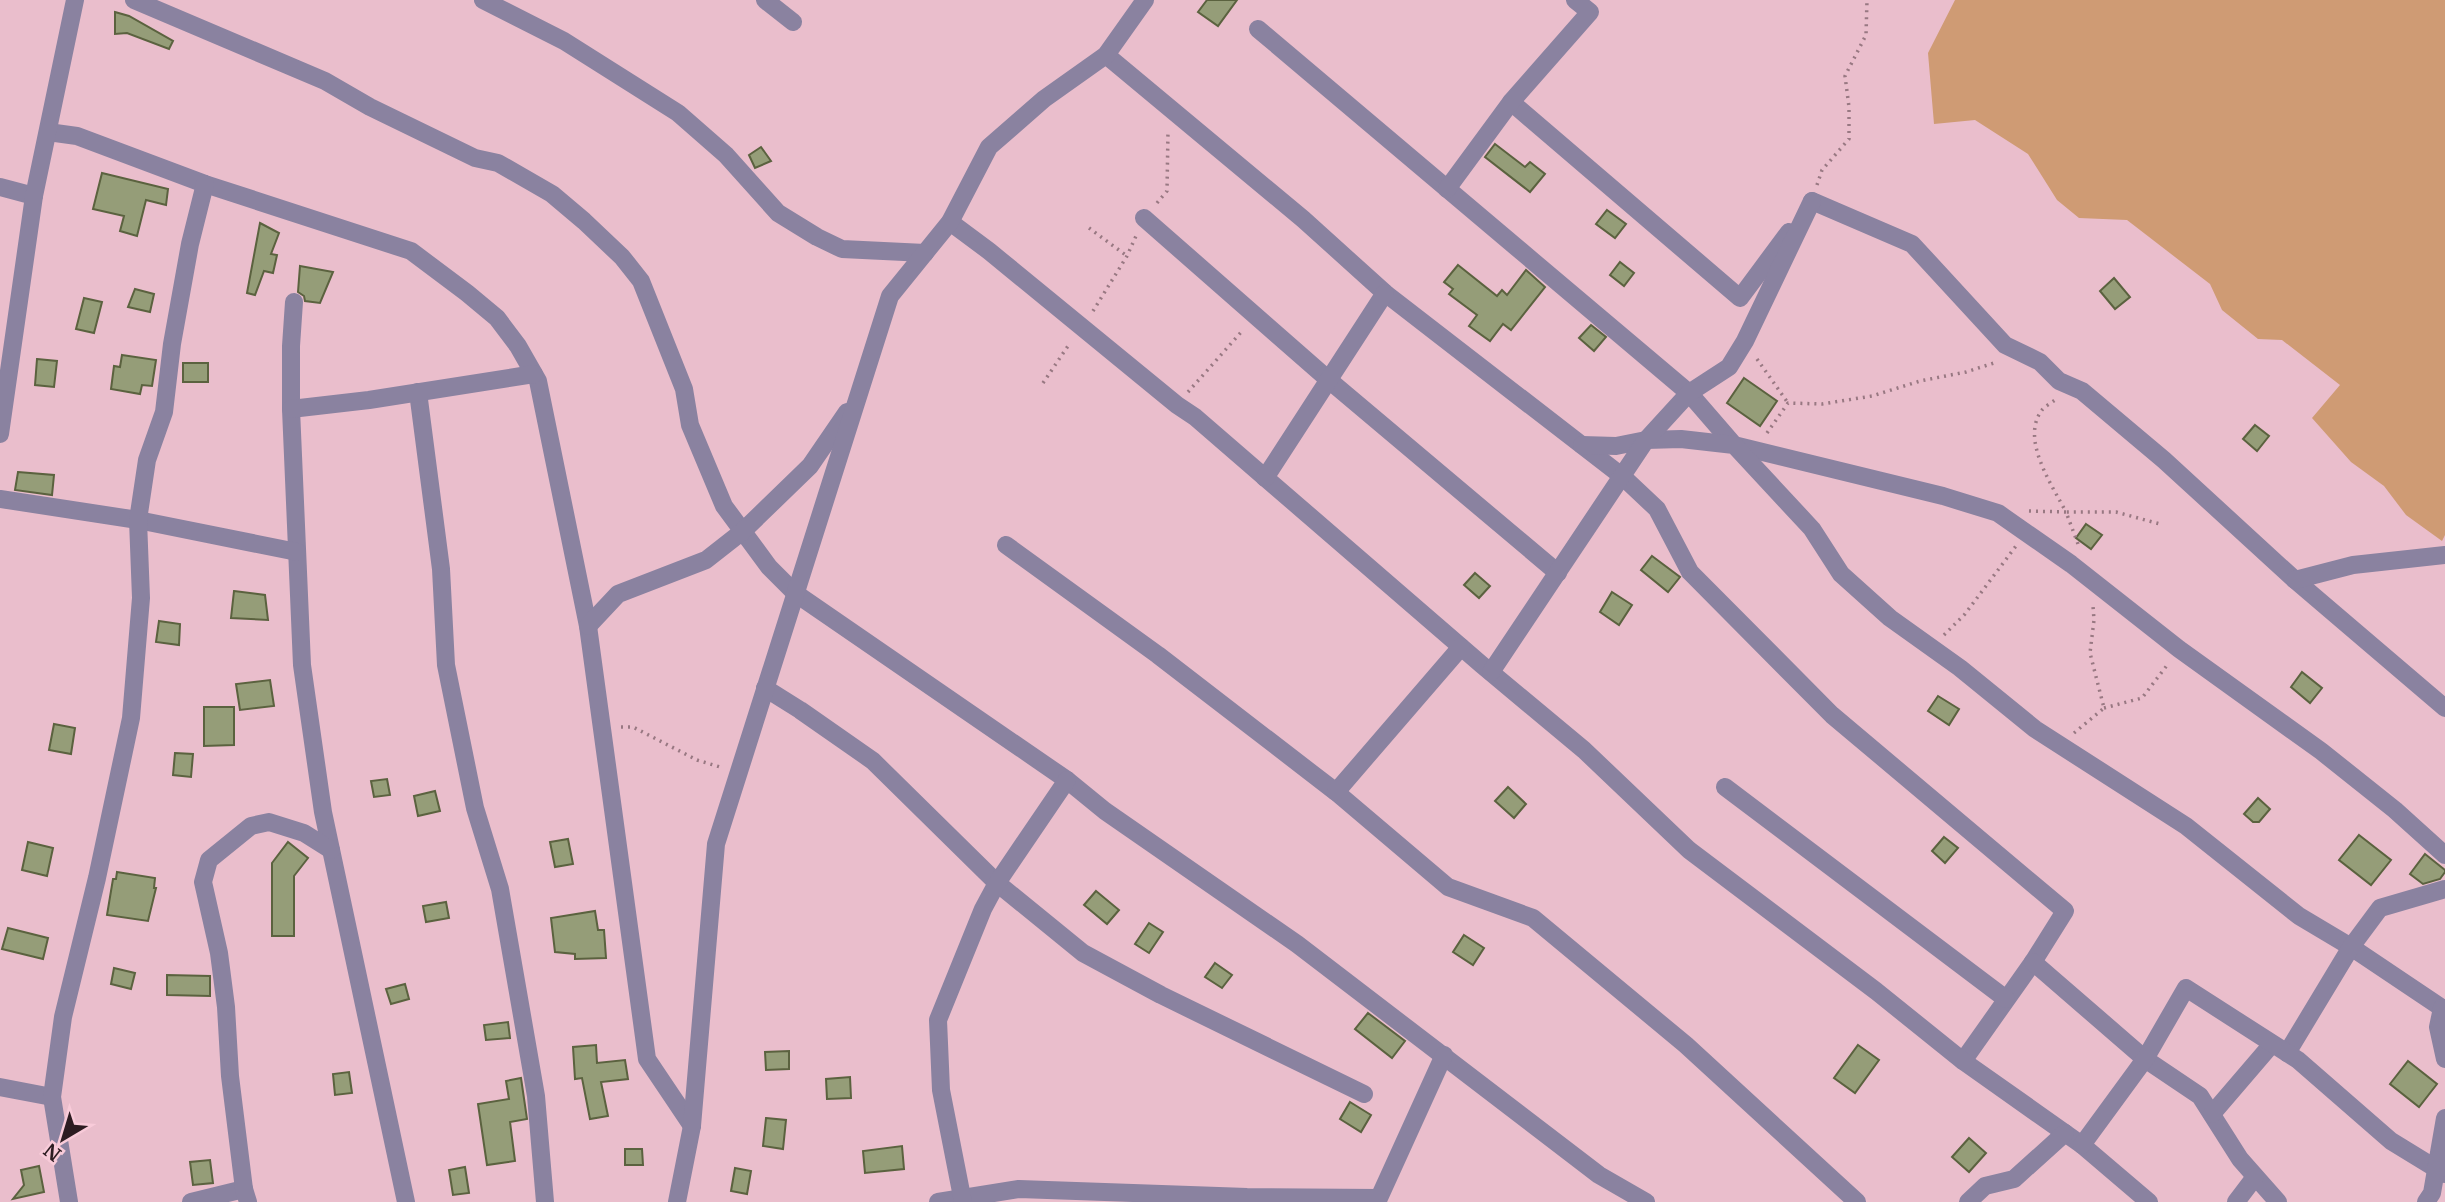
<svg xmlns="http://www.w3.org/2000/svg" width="2445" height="1202" font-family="Merriweather,serif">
	<rect width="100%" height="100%" fill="#eabecc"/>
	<polygon fill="#cf9b74" points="1955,0 2445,0 2445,535 2442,541 2406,515 2384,486 2351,462 2312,418 2340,385 2282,340 2258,339 2222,310 2210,284 2127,220 2079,218 2057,200 2028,154 1975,120 1934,124 1928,53"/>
	<g fill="#959d78" stroke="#5b623f" stroke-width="2">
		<polygon points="1207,0 1237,0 1218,26 1198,12"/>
		<polygon points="115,12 129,16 173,41 169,49 127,33 115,34"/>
		<polygon points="1495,144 1525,167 1530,162 1545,174 1530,192 1485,157"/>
		<polygon points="761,147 771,161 755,168 749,155"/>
		<polygon points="102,173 168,189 166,205 146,200 137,236 120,231 124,216 93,209"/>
		<polygon points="1607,210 1626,224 1615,238 1596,224"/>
		<polygon points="260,223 279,233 271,254 277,255 273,273 264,271 255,295 247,293"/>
		<polygon points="1620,262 1634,273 1624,286 1610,275"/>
		<polygon points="1458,265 1497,296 1502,290 1507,295 1526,270 1545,287 1511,330 1503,324 1490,341 1469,326 1477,315 1449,294 1453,289 1444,282"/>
		<polygon points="300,266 333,272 320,303 305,301 304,296 298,292"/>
		<polygon points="2114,278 2130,297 2115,309 2100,291"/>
		<polygon points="135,289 154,294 150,312 128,307"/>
		<polygon points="84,298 102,302 94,333 76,329"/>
		<polygon points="1591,325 1606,337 1594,351 1579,338"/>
		<polygon points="122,355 156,360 152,386 142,385 140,394 111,389 114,366 120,367"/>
		<polygon points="37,359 57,361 54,387 35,385"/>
		<rect x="183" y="363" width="25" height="19"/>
		<polygon points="1744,378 1777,401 1760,426 1727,403"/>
		<polygon points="2255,425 2269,436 2257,451 2243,439"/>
		<polygon points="18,472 54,475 52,495 15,490"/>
		<polygon points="2086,524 2102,535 2091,549 2076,538"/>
		<polygon points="1652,556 1680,577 1668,592 1641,570"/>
		<polygon points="1475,573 1490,586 1479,598 1464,585"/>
		<polygon points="234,591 265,595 268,620 231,618"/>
		<polygon points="1612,592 1632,605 1619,625 1600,612"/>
		<polygon points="159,621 180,624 179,645 156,642"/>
		<polygon points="2302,672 2322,688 2310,703 2291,687"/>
		<polygon points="270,680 274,706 240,710 236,684"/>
		<polygon points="1938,696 1959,709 1949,725 1928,711"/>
		<polygon points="204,707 234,707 234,745 204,746"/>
		<polygon points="54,724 75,728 71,754 49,750"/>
		<polygon points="175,753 193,754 191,777 173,775"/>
		<polygon points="387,779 390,795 374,797 371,781"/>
		<polygon points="1508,787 1526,804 1514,818 1495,801"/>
		<polygon points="435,791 440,811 418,816 414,796"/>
		<polygon points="2258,798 2270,809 2259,822 2253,822 2244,814"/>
		<polygon points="2359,835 2391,860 2371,885 2339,860"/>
		<polygon points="1944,837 1958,848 1945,863 1932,851"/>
		<polygon points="568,839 573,864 555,867 550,842"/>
		<polygon points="28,842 53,848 47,876 22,870"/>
		<polygon points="288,842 308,858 294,876 294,936 272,936 272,863"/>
		<polygon points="2425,854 2445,870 2445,872 2440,879 2423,884 2410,874"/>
		<polygon points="117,872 155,878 154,888 156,888 148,921 107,915 113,879 116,879"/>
		<polygon points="1096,891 1119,910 1107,924 1084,905"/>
		<polygon points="446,902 449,918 426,922 423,906"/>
		<polygon points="595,911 598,930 604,930 606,958 575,959 575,954 555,952 551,918"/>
		<polygon points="1149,923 1163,932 1149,953 1135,944"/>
		<polygon points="8,928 48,938 43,959 2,949"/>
		<polygon points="1464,935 1484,948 1473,965 1453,952"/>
		<polygon points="1215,963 1232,975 1222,988 1205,977"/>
		<polygon points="114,968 135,973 131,989 111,984"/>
		<polygon points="167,975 210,976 210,996 167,995"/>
		<polygon points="405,984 409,999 391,1004 386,989"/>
		<polygon points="1368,1013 1405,1041 1392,1058 1355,1029"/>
		<polygon points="508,1022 510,1038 486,1040 484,1025"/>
		<polygon points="596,1045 597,1063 625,1060 628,1079 601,1082 608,1116 590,1119 582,1078 575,1079 573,1047"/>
		<polygon points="1858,1045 1879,1060 1855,1093 1834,1078"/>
		<polygon points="789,1051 789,1069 766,1070 765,1052"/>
		<polygon points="2408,1061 2437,1084 2419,1107 2390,1084"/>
		<polygon points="349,1072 352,1093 335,1095 333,1074"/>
		<polygon points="850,1077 851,1098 827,1099 826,1079"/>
		<polygon points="521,1078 527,1119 510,1122 515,1161 487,1165 478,1104 509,1099 506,1081"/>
		<polygon points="1350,1102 1371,1115 1361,1132 1340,1119"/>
		<polygon points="766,1118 786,1120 783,1149 763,1146"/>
		<polygon points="1969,1138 1986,1153 1969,1172 1952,1157"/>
		<polygon points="902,1146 904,1169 865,1173 863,1151"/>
		<polygon points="625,1149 642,1149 643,1165 625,1165"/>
		<polygon points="210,1160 213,1183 193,1185 190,1162"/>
		<polygon points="39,1166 44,1192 13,1199 24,1185 21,1170"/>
		<polygon points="465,1167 469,1193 453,1195 449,1170"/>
		<polygon points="735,1168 751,1171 747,1194 731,1191"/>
	</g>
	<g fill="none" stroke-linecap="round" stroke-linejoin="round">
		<g stroke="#987882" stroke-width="3.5" stroke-dasharray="2 5" stroke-linecap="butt">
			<polyline points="1817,185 1822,170 1849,139 1849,107 1845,76 1866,35 1867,0"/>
			<polyline points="1157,203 1167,191 1168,131"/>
			<polyline points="1089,228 1127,256"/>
			<polyline points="1093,311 1127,256 1136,236"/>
			<polyline points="1757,359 1788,403"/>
			<polyline points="1043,383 1070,343"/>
			<polyline points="1188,392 1243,330"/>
			<polyline points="1767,433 1788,403 1822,404 1872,396 1920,381 1966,372 1997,362"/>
			<path d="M2029 511 2066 512C2052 485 2020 439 2042 410 2044 407 2051 403 2055 400"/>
			<polyline points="2078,544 2066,512 2116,512 2160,524"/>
			<polyline points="1944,635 1965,614 2016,546"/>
			<polyline points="2104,708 2142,698 2168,664"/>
			<polyline points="621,727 633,727 697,760 720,767"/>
			<polyline points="2074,733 2104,708 2090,653 2094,620 2093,606"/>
		</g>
		<g stroke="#8a82a0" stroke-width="18">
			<polyline points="134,0 325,81 370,107 475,158 498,163 552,194 584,221 622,257 641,281 684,389 690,425 724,506 769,567 795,593 1067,780 1105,811 1297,944 1599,1175 1646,1202"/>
			<polyline points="483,0 564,41 678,113 726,155 778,213 817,237 842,249 925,253"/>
			<polyline points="765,0 793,22"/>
			<polyline points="1258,29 1689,393 1734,445 1943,496 1998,513 2071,564 2179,649 2321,751 2395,810 2445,855"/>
			<polyline points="1106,55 1303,219 1385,293 1623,477 1657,509 1690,572 1832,715 2065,911 2033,962 1963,1061"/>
			<polyline points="1511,102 1740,298 1789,232"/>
			<polyline points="48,132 77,136 205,184 411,251 467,293 497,318 518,346 538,381 588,626 647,1059 692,1126"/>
			<polyline points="0,187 34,196"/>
			<polyline points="1447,189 1511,102 1590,12 1575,0"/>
			<polyline points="1812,201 1912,244 2005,345 2040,362 2059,381 2082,391 2164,460 2295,580 2445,708"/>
			<polyline points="1144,218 1330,381 1558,573"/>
			<polyline points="950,222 989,251 1177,405 1195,417 1482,665 1584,750 1689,850 1876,991 1963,1061 2082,1145 2149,1202"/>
			<polyline points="294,302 291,346 291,409 302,665 323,812 406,1202"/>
			<polyline points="418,392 441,569 446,665 475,808 500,889 536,1096 545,1202"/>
			<polyline points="291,409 369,400 534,374"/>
			<polyline points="0,434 34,196 75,0"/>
			<polyline points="1582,445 1616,446 1646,440 1681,439 1734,445 1812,529 1841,574 1890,618 1960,668 2035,729 2186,826 2299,916 2351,947 2445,1010"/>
			<polyline points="1265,478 1385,293"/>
			<polyline points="0,499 138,520 297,552"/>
			<polyline points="1006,545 1158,655 1336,792 1448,887 1533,918 1686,1045 1857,1202"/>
			<polyline points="2295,580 2353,565 2445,555"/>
			<polyline points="588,626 618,594 706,560 743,531 810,466 847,412"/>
			<polyline points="1491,672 1646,440 1689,393 1729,367 1745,341 1812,201"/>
			<polyline points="765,688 800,710 873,761 997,883 1083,953 1161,995 1364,1094"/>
			<polyline points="1725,787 2006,999"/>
			<polyline points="1336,792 1461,647"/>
			<polyline points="2033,962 2145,1059 2200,1096 2240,1159 2278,1202"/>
			<polyline points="2442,1008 2438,1027 2445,1059"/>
			<polyline points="2287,1053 2351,947 2380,908 2445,889"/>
			<polyline points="0,1087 52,1097"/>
			<polyline points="2212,1114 2272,1044"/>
			<polyline points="2082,1145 2145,1059 2186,988 2298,1060 2391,1141 2445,1174"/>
			<polyline points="69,1202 52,1097 63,1017 97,878 131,718 141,598 138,520 147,460 164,412 172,344 190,244 205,184"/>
			<polyline points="191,1202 244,1189"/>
			<polyline points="248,1202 244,1189 230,1076 226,1007 219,953 203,882 209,860 251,826 269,822 304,833 331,850"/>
			<polyline points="677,1202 692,1126 716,844 890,296 950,222 989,147 1044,99 1106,55 1145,0"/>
			<polyline points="938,1202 1019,1189 1247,1197 1379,1198 1444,1055"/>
			<polyline points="963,1202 941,1090 938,1020 983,909 997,883 1067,780"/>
			<polyline points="1968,1202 1985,1186 2014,1179 2065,1133"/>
			<polyline points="2236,1202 2255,1177"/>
			<polyline points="2426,1202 2432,1193 2445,1118"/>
		</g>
	</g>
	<g transform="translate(63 1139) rotate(218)" stroke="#f8cbd9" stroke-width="5" paint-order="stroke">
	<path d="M0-5L12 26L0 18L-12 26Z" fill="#2c1c21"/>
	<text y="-10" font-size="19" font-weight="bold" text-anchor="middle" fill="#2c1c21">N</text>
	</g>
</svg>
